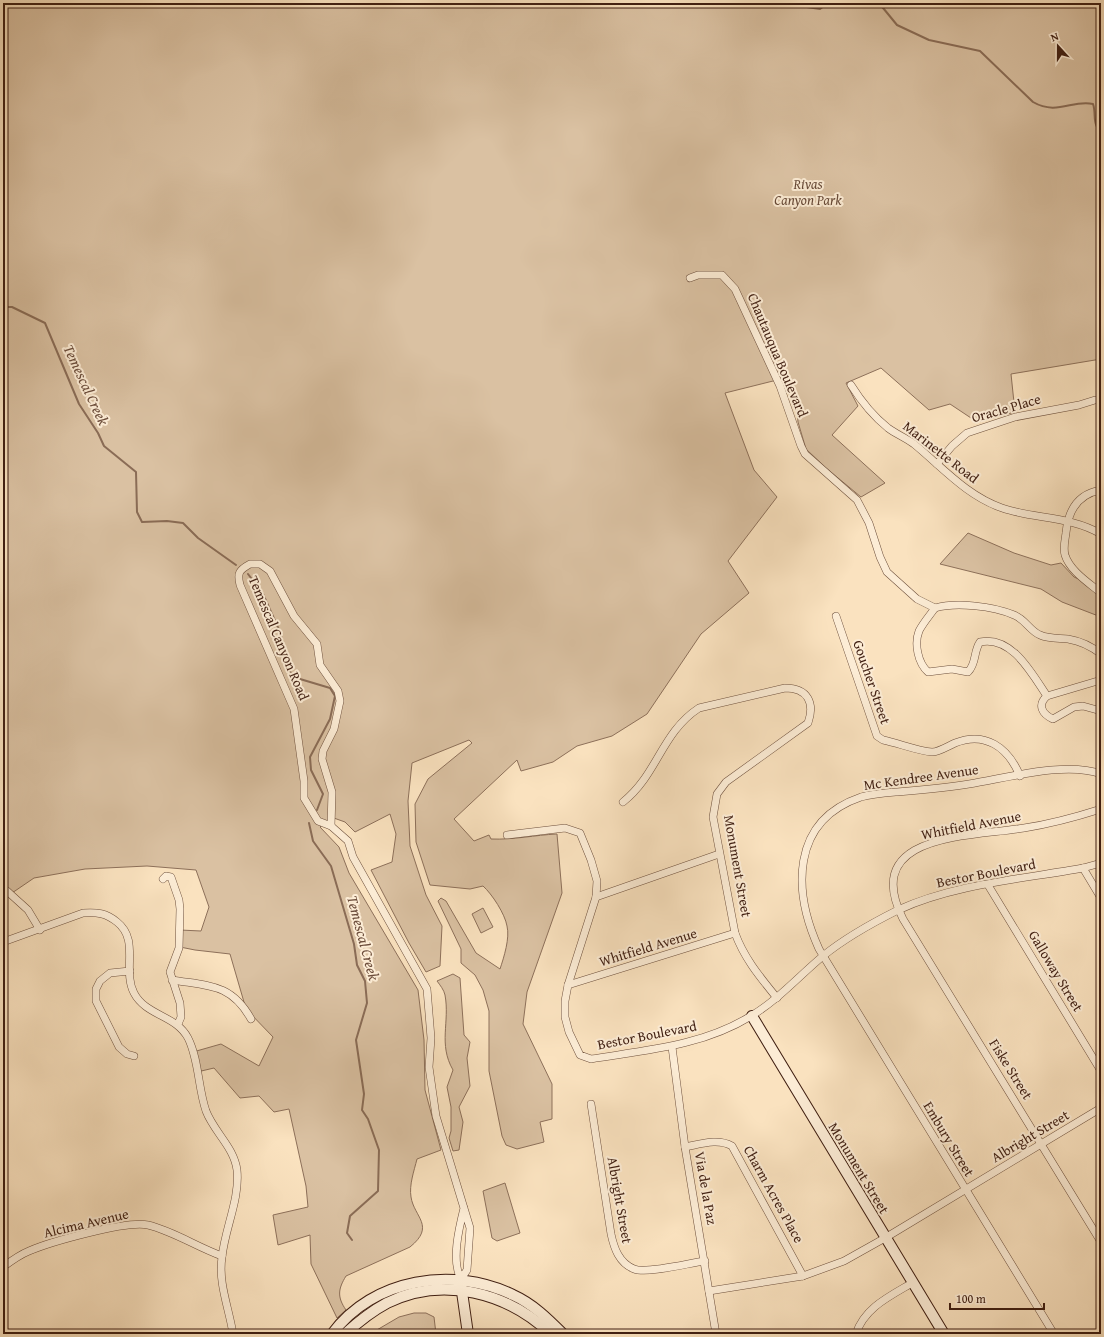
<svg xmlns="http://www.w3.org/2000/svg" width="1104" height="1337" font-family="'Gentium Book Plus',serif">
	<rect width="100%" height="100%" fill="#fae2bf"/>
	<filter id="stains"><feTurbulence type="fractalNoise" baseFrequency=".005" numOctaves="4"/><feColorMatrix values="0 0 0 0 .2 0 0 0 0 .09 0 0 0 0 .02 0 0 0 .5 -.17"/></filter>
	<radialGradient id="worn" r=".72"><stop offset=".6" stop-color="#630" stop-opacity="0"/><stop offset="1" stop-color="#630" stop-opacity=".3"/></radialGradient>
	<g fill="#dac1a2" stroke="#8d705a">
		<path d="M3 3H1101V359L1011 374 1015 412 977 422 950 404 929 410 881 368 846 383 858 406 832 435 885 483 861 497 826 468 806 449 798 422 797 409 781 379 725 393 754 470 777 497 728 561 749 593 701 634 647 714 612 736 577 746 553 762 521 771 517 760 454 819 474 841 489 835 491 839C513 840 535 835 557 834L562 893 527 992 523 1024 552 1084V1119L540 1122 544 1142 517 1149 506 1145 502 1136 489 1071V1011L483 990 475 975 461 963V949L438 901 441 898 446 901 476 953 500 969C504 957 510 938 507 926 505 914 492 894 483 886L470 889 430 885 416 842 415 804 428 779 472 743 469 740 412 763 408 801 410 846 426 895 442 926 440 966 426 972 409 943 371 870 392 862 396 834 390 814 355 832 345 822 331 817 320 827 339 847 349 873 418 990 424 1040 425 1090 441 1150 417 1159C414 1171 409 1185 411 1197 414 1217 436 1226 410 1247L346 1276C338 1289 337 1297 346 1310L337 1318 311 1264 310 1235 278 1245 273 1215 308 1207 306 1186 289 1109 274 1112 259 1096 240 1098 214 1068 197 1072 193 1052 221 1044 259 1066 273 1037 246 1009 230 954 195 950 180 947V930L201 931 209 907 196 870 147 866 85 869 34 878 12 893 3 885Z"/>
		<polygon points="968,533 1014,553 1051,565 1061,563 1074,577 1101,589 1101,617 1062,602 1041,589 940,564"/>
		<polygon points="483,908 493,927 481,933 472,914"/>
		<path d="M453 974 460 978 464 1035 470 1042 467 1058 470 1086 459 1107 463 1122 459 1150 453 1151 449 1138 451 1131V1107L447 1087 453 1070C438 1044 450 1022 445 995 444 990 440 985 437 981Z"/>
		<polygon points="505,1183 520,1233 497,1241 492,1238 483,1191"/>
		<polygon points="414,1313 426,1313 434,1317 436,1334 370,1334 399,1317"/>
	</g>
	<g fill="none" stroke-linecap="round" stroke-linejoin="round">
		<g stroke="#8a6c56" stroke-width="2">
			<polyline points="743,3 744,5 753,3"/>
			<polyline points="774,3 778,7 787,4 820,9 828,3"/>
			<path d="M879 3 897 25 929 40 980 51 1033 102C1057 116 1073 99 1093 104 1096 112 1093 120 1097 127L1101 128"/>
			<polyline points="3,307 12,307 45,323 79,404 98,433 104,446 136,472 137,512 142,522 167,521 183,523 198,538 236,565"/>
			<polyline points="248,574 263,594 280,632 290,672 300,679 330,688 335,696 330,719 310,757 311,770 323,794 317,810"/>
			<polyline points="309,823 313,841 331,866 354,944 357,965 365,981 367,1003 356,1040 364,1094 362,1110 368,1119 379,1150 378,1191 350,1216 347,1233 352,1240"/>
		</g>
		<g stroke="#6e503d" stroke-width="8">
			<g id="street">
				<path d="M690 278 698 275H722L735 289 780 386 801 446 805 454 857 500 869 523 880 557 887 572 917 599 935 608C956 602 993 606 1014 615 1025 619 1030 631 1040 635 1049 639 1059 638 1068 639 1080 641 1091 646 1101 654"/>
				<path d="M851 385C861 401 873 416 888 428 896 434 906 438 914 444 942 467 967 496 1002 508 1034 519 1071 516 1101 534"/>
				<polyline points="937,464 952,446 967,433 1015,417 1079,405 1095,400"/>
				<path d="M1101 490C1077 494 1068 511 1066 533 1065 540 1063 548 1065 555 1070 571 1089 583 1101 593"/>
				<path d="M250 564H260L270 571 294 616 317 644 320 665 338 691 340 701 334 729 323 751 322 759 332 792 331 826 318 821 304 798V781L294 709 240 585C237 573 239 570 250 564Z"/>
				<path d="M935 608C930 615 923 623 919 631 914 644 918 663 928 672L952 669 968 672C977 663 973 652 980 642 1012 635 1032 674 1047 696"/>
				<path d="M836 616 877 736 883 740C898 743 918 751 932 752 939 752 948 746 955 743 985 731 1008 747 1020 776"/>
				<path d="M1101 680 1047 696C1037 705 1042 714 1053 719L1074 707 1083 706 1101 711"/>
				<path d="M623 802C658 774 661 733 699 708L785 688C808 688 815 703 808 723L726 782 717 794 713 817 735 933C744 958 760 977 777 998"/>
				<path d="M1101 809C1076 817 1050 824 1024 828 969 837 860 833 903 919L1101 1242"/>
				<path d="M331 826 348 841 353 857 427 989 431 1038 429 1067 436 1116 470 1228 467 1270 461 1279C451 1261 459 1228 464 1208"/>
				<path d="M507 835 565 828 580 833 591 860 597 881 596 897 568 985 565 1001V1017L569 1032 580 1055 591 1059C647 1050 702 1046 751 1016 778 1000 799 976 823 956 845 938 872 923 898 910 954 884 1023 879 1083 868L1101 863"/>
				<polyline points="1083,868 1101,898"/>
				<polyline points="163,879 166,876 171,877 179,900 180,909 179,948 170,972 180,1003 181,1017 178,1024"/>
				<polyline points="988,885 1101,1071"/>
				<polyline points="7,891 28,910 40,930"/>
				<polyline points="596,897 719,854"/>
				<path d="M3 942 83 913C97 912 106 913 117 922 140 940 122 970 134 993 146 1016 176 1015 188 1038 199 1060 198 1088 206 1111 214 1132 234 1147 237 1170 240 1199 225 1228 222 1257 218 1283 229 1308 233 1334"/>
				<polyline points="130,971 110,973 100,981 96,989 96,1001 119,1047 127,1054 134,1056"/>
				<path d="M172 980C208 986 231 983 251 1019"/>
				<polyline points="568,985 735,933"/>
				<polyline points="672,1047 685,1147 716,1334"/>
				<path d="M591 1104 611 1234C614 1248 619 1263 634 1269 647 1274 689 1263 705 1261"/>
				<path d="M685 1147C701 1144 718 1138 732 1146L803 1276"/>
				<path d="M3 1267C11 1261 19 1255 29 1251 50 1242 127 1220 148 1225 173 1231 197 1247 222 1256"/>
				<polyline points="709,1291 803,1276 844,1261 885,1238 1101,1108"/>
				<path d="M856 1334C864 1308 890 1296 912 1283"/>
				<path d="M1054 1334 819 949C793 892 790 821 861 797 872 794 885 793 897 792 921 790 945 788 969 784 1007 778 1066 761 1101 774"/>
				<polyline points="1099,1334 1101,1333"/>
			</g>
		</g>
		<g stroke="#401f12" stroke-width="12">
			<g id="secondary">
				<polyline points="752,1016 944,1334"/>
				<polyline points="461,1285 468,1334"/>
				<path d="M332 1334C373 1278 454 1266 513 1295 533 1304 548 1319 563 1334"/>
				<path d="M345 1334C358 1322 372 1311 387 1303 443 1275 508 1293 551 1334"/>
			</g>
		</g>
		<use href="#street" stroke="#fcecd5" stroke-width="7"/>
		<use href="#secondary" stroke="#fcecd5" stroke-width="10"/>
	</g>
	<g text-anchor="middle" stroke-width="4" stroke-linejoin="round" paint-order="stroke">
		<g font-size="14" font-style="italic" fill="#664836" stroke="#fcecd5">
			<text x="808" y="189">Rivas<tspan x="808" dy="16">Canyon Park</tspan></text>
		</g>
		<g font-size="14" fill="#401f12" stroke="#fcecd5">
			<text transform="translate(778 355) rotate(67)" y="5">Chautauqua Boulevard</text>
			<text transform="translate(1006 408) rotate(-16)" y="5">Oracle Place</text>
			<text transform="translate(941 452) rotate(38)" y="5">Marinette Road</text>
			<text transform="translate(279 638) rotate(67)" y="5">Temescal Canyon Road</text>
			<text transform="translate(872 682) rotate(71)" y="5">Goucher Street</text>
			<text transform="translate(921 777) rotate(-8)" y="5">Mc Kendree Avenue</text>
			<text transform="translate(971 825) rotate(-11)" y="5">Whitfield Avenue</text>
			<text transform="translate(738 866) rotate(80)" y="5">Monument Street</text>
			<text transform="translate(986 873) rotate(-11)" y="5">Bestor Boulevard</text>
			<text transform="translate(648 947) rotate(-17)" y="5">Whitfield Avenue</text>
			<text transform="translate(1056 971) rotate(59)" y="5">Galloway Street</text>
			<text transform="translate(647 1035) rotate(-11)" y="5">Bestor Boulevard</text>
			<text transform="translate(1011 1069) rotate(58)" y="5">Fiske Street</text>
			<text transform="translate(1030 1136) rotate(-31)" y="5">Albright Street</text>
			<text transform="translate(949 1139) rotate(59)" y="5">Embury Street</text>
			<text transform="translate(859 1168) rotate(59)" y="5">Monument Street</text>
			<text transform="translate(706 1188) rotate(80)" y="5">Via de la Paz</text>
			<text transform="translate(774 1194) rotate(61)" y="5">Charm Acres Place</text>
			<text transform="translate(620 1200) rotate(80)" y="5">Albright Street</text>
			<text transform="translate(86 1223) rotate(-13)" y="5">Alcima Avenue</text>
		</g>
		<g font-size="15" font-style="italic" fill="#6b4c3a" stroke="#fcecd5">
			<text transform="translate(86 385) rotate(65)" y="5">Temescal Creek</text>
			<text transform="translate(363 938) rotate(75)" y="5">Temescal Creek</text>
		</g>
	</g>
	<rect width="1104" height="1337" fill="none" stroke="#fae2bf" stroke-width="16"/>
	<rect x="4" y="4" width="1096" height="1329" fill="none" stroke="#401f12" stroke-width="2"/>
	<rect x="8" y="8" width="1088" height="1321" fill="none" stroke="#401f12"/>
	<g transform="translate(1058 46) rotate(339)" stroke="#fcecd5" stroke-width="3" paint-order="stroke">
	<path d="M0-3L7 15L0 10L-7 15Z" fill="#401f12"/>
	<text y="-6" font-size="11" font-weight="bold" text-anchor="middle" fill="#401f12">N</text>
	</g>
	<path d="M950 1303v6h94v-6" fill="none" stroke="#401f12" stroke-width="2"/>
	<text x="956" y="1303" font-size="12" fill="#401f12" stroke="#fcecd5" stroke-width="3" paint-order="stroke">100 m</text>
	<rect width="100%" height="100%" filter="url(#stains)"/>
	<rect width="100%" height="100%" fill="url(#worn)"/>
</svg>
